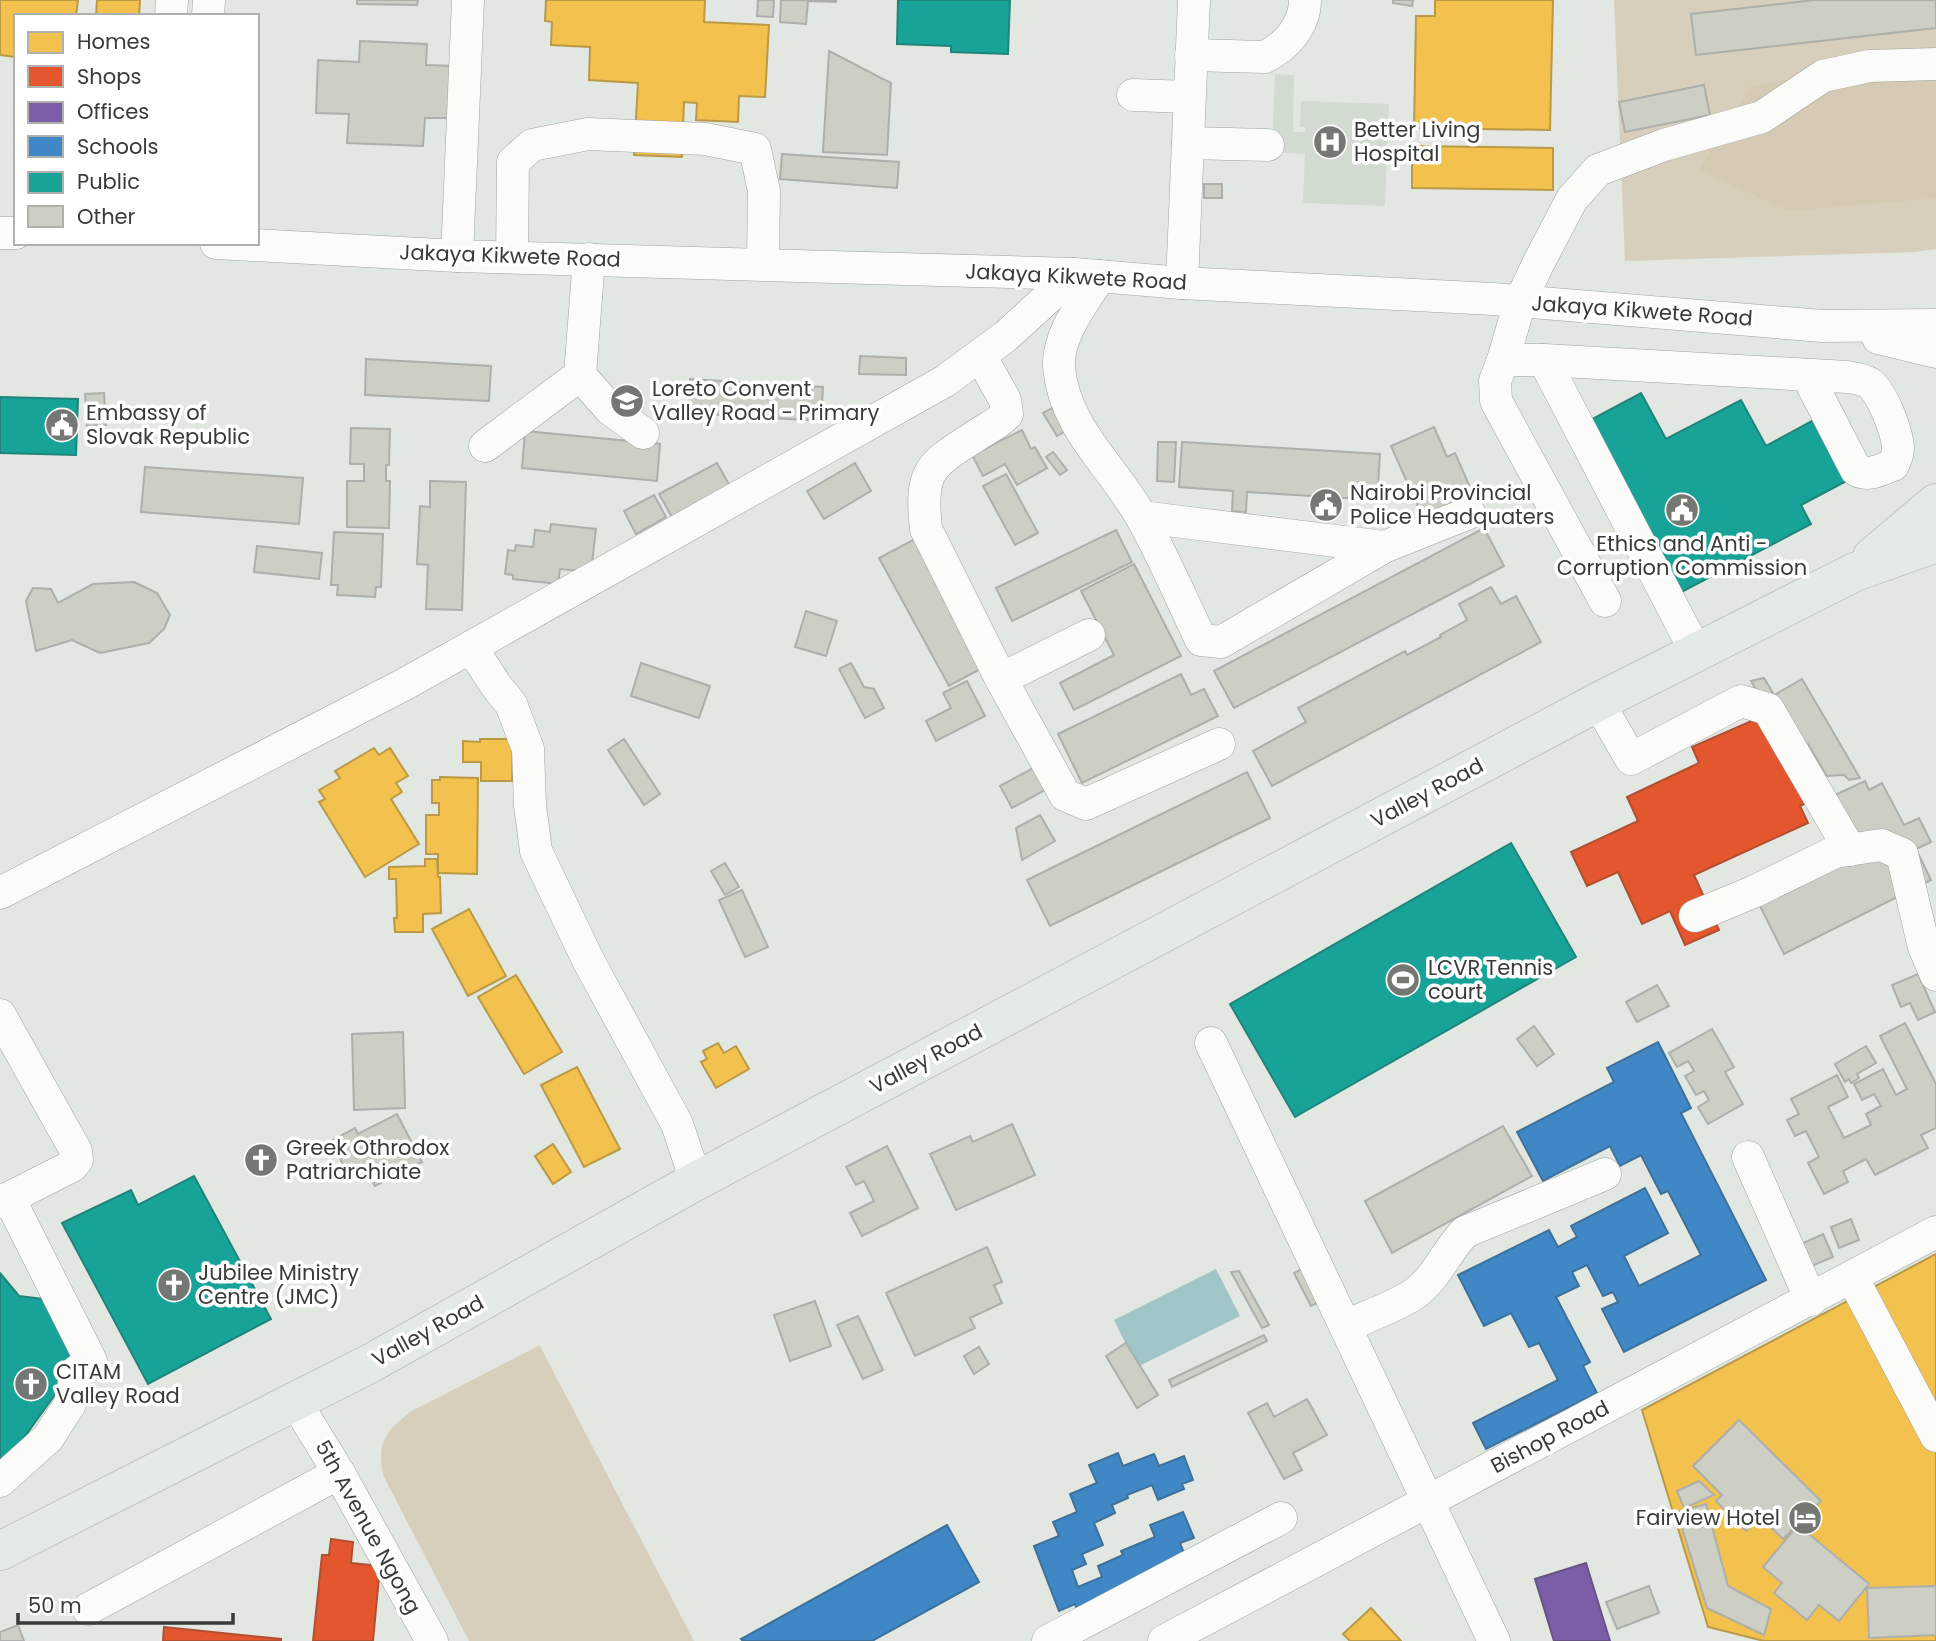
<svg xmlns="http://www.w3.org/2000/svg" width="1936" height="1641" font-family="Poppins,sans-serif">
	<rect width="100%" height="100%" fill="#e2e7e1"/>
	<polygon fill="#d1dbcf" points="1275,74 1294,75 1293,132 1305,132 1305,127 1300,127 1301,101 1389,104 1385,206 1303,203 1305,154 1272,152"/>
	<g fill="#d8cebc">
		<polygon points="1614,0 1936,0 1936,249 1914,252 1625,261"/>
		<path d="M540 1345V1346L694 1641H469L383 1475C377 1443 385 1432 410 1412Z"/>
	</g>
	<polygon fill="#d5cab3" points="1936,51 1936,198 1789,211 1699,170 1750,87"/>
	<polygon fill="#9fc5c7" points="1216,1269 1240,1316 1137,1367 1114,1320"/>
	<g fill="#f2c14e" stroke="#ba9947" stroke-width="2">
		<polygon points="0,0 78,0 76,16 16,16 16,57 0,55"/>
		<polygon points="97,0 140,0 139,16 96,16"/>
		<polygon points="546,0 705,0 704,22 769,25 765,97 739,96 738,122 696,120 697,103 684,102 682,157 634,155 638,83 589,80 590,47 551,45 552,22 545,21"/>
		<polygon points="1435,0 1553,0 1550,130 1414,128 1416,16 1435,16"/>
		<polygon points="1412,146 1553,148 1553,190 1412,188"/>
		<polygon points="480,739 513,739 512,781 481,781 481,762 463,762 463,741 480,742"/>
		<polygon points="374,748 379,755 390,748 408,776 396,783 402,792 391,799 419,844 365,877 319,802 325,799 319,790 340,778 335,771"/>
		<polygon points="440,777 478,778 477,874 438,873 438,854 426,854 426,815 439,815 439,803 432,803 432,780 440,780"/>
		<polygon points="425,859 437,859 438,877 440,877 441,913 423,914 423,932 395,932 394,918 397,918 396,879 389,879 389,867 425,866"/>
		<polygon points="469,909 506,976 468,996 432,929"/>
		<polygon points="516,975 562,1052 524,1074 478,997"/>
		<polygon points="718,1043 724,1053 736,1046 749,1069 716,1088 701,1062 707,1059 703,1051"/>
		<polygon points="577,1067 620,1149 584,1167 541,1085"/>
		<polygon points="553,1144 571,1172 553,1184 535,1156"/>
		<polygon points="1936,1254 1936,1641 1764,1641 1708,1627 1642,1410"/>
		<polygon points="1371,1608 1401,1641 1350,1641 1343,1634"/>
	</g>
	<g fill="#e4572e" stroke="#b04f31" stroke-width="2">
		<polygon points="1765,715 1806,803 1800,806 1808,823 1694,875 1719,930 1685,945 1670,911 1642,924 1618,872 1587,886 1571,852 1638,821 1627,797 1699,763 1692,747"/>
		<polygon points="331,1539 353,1542 351,1563 380,1566 373,1641 313,1641 322,1555 329,1555"/>
		<polygon points="164,1627 281,1639 281,1641 163,1641"/>
	</g>
	<polygon fill="#7b5ea7" stroke="#675485" stroke-width="2" points="1586,1563 1610,1641 1554,1641 1535,1579"/>
	<g fill="#3f88c5" stroke="#3d719a" stroke-width="2">
		<polygon points="1658,1042 1691,1108 1681,1113 1766,1280 1624,1352 1602,1309 1618,1302 1613,1292 1603,1296 1587,1265 1572,1272 1579,1286 1556,1297 1590,1362 1583,1366 1597,1393 1486,1449 1473,1423 1558,1380 1539,1343 1529,1347 1511,1313 1484,1326 1458,1275 1549,1230 1558,1247 1577,1237 1571,1226 1645,1188 1668,1233 1624,1256 1639,1286 1701,1255 1668,1191 1661,1194 1641,1155 1620,1166 1610,1146 1543,1181 1517,1132 1614,1082 1607,1068"/>
		<polygon points="1118,1453 1123,1466 1154,1454 1159,1466 1184,1456 1193,1480 1182,1484 1184,1489 1158,1500 1152,1485 1127,1495 1128,1498 1112,1505 1115,1513 1094,1523 1103,1545 1082,1554 1086,1564 1072,1570 1078,1587 1102,1577 1098,1566 1123,1555 1121,1551 1155,1537 1150,1525 1183,1512 1194,1538 1180,1543 1186,1558 1080,1616 1075,1604 1059,1611 1034,1546 1059,1536 1053,1522 1077,1512 1070,1494 1097,1483 1089,1465"/>
		<polygon points="947,1525 979,1582 872,1641 743,1641 741,1639"/>
	</g>
	<g fill="#17a398" stroke="#21847b" stroke-width="2">
		<polygon points="898,0 1010,0 1008,54 951,52 951,46 897,44"/>
		<polygon points="1641,393 1666,439 1741,400 1766,446 1819,417 1852,478 1801,505 1811,524 1676,595 1585,423"/>
		<polygon points="0,397 78,399 76,455 0,453"/>
		<polygon points="1511,843 1576,957 1295,1117 1230,1004"/>
		<polygon points="194,1176 271,1319 148,1384 62,1223 131,1190 138,1205"/>
		<polygon points="0,1273 19,1296 51,1300 82,1357 8,1460 0,1459"/>
	</g>
	<g fill="#cdcfc4" stroke="#adafab" stroke-width="2">
		<polygon points="357,0 418,0 417,5 357,4"/>
		<polygon points="758,0 774,0 773,17 757,16"/>
		<polygon points="781,0 836,0 836,2 808,1 806,24 780,22"/>
		<polygon points="1393,0 1413,0 1412,6 1393,3"/>
		<polygon points="1815,0 1936,0 1936,28 1696,55 1691,14"/>
		<polygon points="360,41 427,44 426,65 453,66 451,118 425,118 423,146 347,143 349,114 316,113 318,60 359,62"/>
		<polygon points="829,51 891,83 887,155 823,152"/>
		<polygon points="1704,85 1710,115 1625,132 1619,102"/>
		<polygon points="782,154 899,162 897,188 780,179"/>
		<rect x="1204" y="184" width="18" height="14"/>
		<polygon points="860,356 906,358 906,375 859,374"/>
		<polygon points="366,359 491,366 489,401 365,395"/>
		<polygon points="690,379 823,387 821,421 688,413"/>
		<polygon points="104,393 106,425 87,426 85,394"/>
		<polygon points="1052,408 1066,431 1057,436 1043,413"/>
		<polygon points="1434,427 1447,457 1455,453 1473,494 1422,516 1391,446"/>
		<polygon points="351,428 390,429 389,465 386,465 386,481 390,481 389,528 347,527 347,481 364,481 364,464 350,464"/>
		<polygon points="1022,430 1031,449 1035,447 1047,468 1017,485 1005,464 983,476 972,455"/>
		<polygon points="525,431 660,444 657,481 522,468"/>
		<polygon points="1158,442 1176,442 1174,482 1157,481"/>
		<polygon points="1182,442 1380,454 1377,500 1247,492 1246,512 1232,511 1233,491 1179,487"/>
		<polygon points="1053,452 1067,470 1060,475 1046,457"/>
		<polygon points="717,463 730,486 672,517 659,494"/>
		<polygon points="855,463 871,491 824,519 807,491"/>
		<polygon points="145,467 303,478 299,524 141,512"/>
		<polygon points="1006,474 1038,533 1015,545 983,486"/>
		<polygon points="430,481 466,482 462,610 426,609 428,565 417,564 420,506 430,507"/>
		<polygon points="654,495 666,517 636,534 624,511"/>
		<polygon points="551,524 596,529 591,572 560,569 558,584 513,579 513,575 505,574 508,550 515,551 516,545 533,547 535,530 550,532"/>
		<polygon points="1484,528 1504,566 1234,708 1214,671"/>
		<polygon points="1116,530 1132,562 1012,621 996,588"/>
		<polygon points="334,532 383,534 381,587 376,587 375,597 337,595 338,585 331,585"/>
		<polygon points="915,539 984,667 949,686 879,558"/>
		<polygon points="257,546 322,553 319,579 254,572"/>
		<polygon points="1134,564 1181,656 1074,710 1060,683 1114,655 1081,591"/>
		<polygon points="134,582 157,593 170,615 164,629 149,643 100,653 72,640 36,651 26,601 33,588 51,589 58,603 93,584"/>
		<polygon points="1491,587 1501,604 1516,596 1541,642 1272,786 1253,751 1306,722 1298,708 1405,651 1407,655 1441,637 1440,635 1467,620 1459,604"/>
		<polygon points="806,611 837,621 826,656 795,647"/>
		<polygon points="641,663 710,686 699,718 631,696"/>
		<polygon points="851,663 864,687 874,689 884,708 865,718 839,669"/>
		<polygon points="1181,674 1191,695 1204,689 1218,716 1082,783 1058,734"/>
		<polygon points="1764,678 1773,693 1771,697 1762,700 1751,681"/>
		<polygon points="1802,679 1860,778 1849,780 1844,775 1827,776 1808,744 1801,748 1771,697"/>
		<polygon points="967,681 985,716 936,741 926,721 951,708 943,693"/>
		<polygon points="624,739 660,794 644,805 608,750"/>
		<polygon points="1033,768 1045,790 1012,808 1000,786"/>
		<polygon points="1247,772 1270,818 1050,926 1027,880"/>
		<polygon points="1865,781 1869,790 1882,783 1904,825 1919,818 1931,842 1916,849 1931,880 1784,954 1758,902 1863,849 1835,795"/>
		<polygon points="1040,815 1055,841 1022,860 1016,828"/>
		<polygon points="725,863 739,887 725,895 711,871"/>
		<polygon points="742,890 768,947 745,957 719,900"/>
		<polygon points="1918,974 1935,1012 1918,1020 1910,1003 1901,1007 1892,985"/>
		<polygon points="1657,985 1669,1006 1637,1022 1626,1002"/>
		<polygon points="1905,1023 1936,1084 1936,1128 1921,1135 1928,1148 1875,1175 1866,1159 1843,1171 1848,1182 1824,1194 1808,1163 1819,1157 1806,1131 1795,1136 1787,1120 1799,1114 1791,1099 1837,1075 1848,1097 1828,1107 1844,1138 1871,1125 1866,1114 1881,1106 1874,1094 1862,1100 1854,1084 1883,1069 1896,1095 1907,1089 1880,1036"/>
		<polygon points="1534,1026 1554,1054 1537,1066 1517,1039"/>
		<polygon points="1712,1029 1734,1067 1725,1072 1743,1104 1708,1124 1698,1107 1709,1100 1704,1091 1696,1095 1685,1076 1694,1071 1688,1061 1677,1067 1669,1053"/>
		<polygon points="403,1032 405,1108 354,1110 352,1034"/>
		<polygon points="1866,1046 1876,1063 1857,1074 1859,1078 1851,1083 1849,1079 1845,1082 1835,1064"/>
		<polygon points="397,1114 422,1162 375,1186 366,1170 350,1178 331,1141 355,1128 358,1134"/>
		<polygon points="1012,1124 1035,1175 956,1210 930,1154 970,1136 973,1142"/>
		<polygon points="1503,1126 1532,1176 1392,1253 1365,1201"/>
		<polygon points="887,1146 918,1208 862,1236 850,1213 874,1201 864,1181 856,1185 846,1167"/>
		<polygon points="1851,1219 1859,1240 1839,1248 1831,1227"/>
		<polygon points="1823,1234 1833,1257 1802,1270 1792,1248"/>
		<polygon points="987,1247 1002,1282 994,1285 1002,1303 970,1318 975,1328 915,1356 886,1293"/>
		<polygon points="1304,1268 1321,1301 1311,1306 1294,1273"/>
		<polygon points="1239,1271 1269,1325 1262,1328 1231,1272"/>
		<polygon points="815,1301 831,1346 790,1361 774,1315"/>
		<polygon points="858,1316 883,1370 863,1379 837,1325"/>
		<polygon points="1264,1335 1267,1341 1172,1387 1169,1380"/>
		<polygon points="1126,1343 1158,1395 1137,1408 1106,1356"/>
		<polygon points="979,1347 989,1364 974,1374 964,1356"/>
		<polygon points="1307,1399 1327,1435 1293,1453 1302,1470 1284,1479 1248,1413 1267,1403 1274,1417"/>
		<polygon points="1739,1420 1821,1501 1783,1539 1760,1517 1746,1531 1716,1501 1722,1495 1693,1466"/>
		<polygon points="1699,1481 1714,1495 1684,1508 1677,1491"/>
		<polygon points="1706,1504 1728,1586 1771,1609 1764,1635 1707,1608 1677,1512"/>
		<polygon points="1798,1525 1869,1584 1839,1621 1819,1605 1807,1620 1774,1593 1782,1583 1763,1567"/>
		<polygon points="1649,1586 1659,1613 1617,1629 1606,1602"/>
		<polygon points="1936,1586 1936,1635 1869,1638 1867,1588"/>
		<polygon points="18,1625 24,1641 0,1641 0,1632"/>
	</g>
	<g fill="none" stroke-linecap="round" stroke-linejoin="round">
		<g stroke="#9fa39e" stroke-width="33">
			<g id="minor">
				<polyline points="171,16 172,0"/>
				<polyline points="208,16 209,0"/>
				<path d="M1191 55 1265 57C1287 46 1305 25 1305 0"/>
				<polyline points="1133,95 1189,97"/>
				<polyline points="1188,143 1268,145"/>
				<polyline points="0,233 16,233"/>
				<polyline points="216,243 457,256 1074,274 1182,283 1493,299 1822,326 1936,325"/>
				<polyline points="457,256 468,0"/>
				<polyline points="512,257 513,162 532,145 588,134 705,139 755,149 764,191 763,264"/>
				<path d="M1100 276C1084 302 1057 335 1059 367 1064 429 1115 468 1143 520 1164 558 1182 600 1201 640L1221 642 1384 547"/>
				<polyline points="1182,283 1194,0"/>
				<polyline points="1878,338 1936,352"/>
				<path d="M980 355 1005 400 1007 414C1000 422 989 427 980 433 932 465 919 466 926 529L1001 679 1065 795 1086 804 1219 744"/>
				<polyline points="1503,360 1495,381 1496,401 1605,601"/>
				<polyline points="1544,360 1696,652"/>
				<polyline points="580,375 610,409 643,433"/>
				<path d="M1807 375 1856 470C1868 477 1880 470 1893 465 1895 460 1898 455 1898 449 1898 434 1882 391 1869 383 1863 379 1854 378 1847 377L1544 360H1503L1520 302 1539 262 1572 199 1598 170 1664 145 1762 117 1823 76 1869 66 1936 64"/>
				<polyline points="485,446 580,375 589,259"/>
				<polyline points="1142,517 1384,547 1469,513"/>
				<polyline points="471,647 497,687 511,704 528,749 530,805 536,851 588,960 677,1124 696,1181"/>
				<polyline points="1001,679 1089,635"/>
				<polyline points="1598,702 1631,759 1741,701 1768,709 1850,850"/>
				<polyline points="0,893 405,684 945,381 1006,336 1074,274"/>
				<polyline points="1695,916 1753,892 1835,852 1881,845 1902,854 1924,947 1936,975"/>
				<polyline points="0,1015 76,1151 77,1160 72,1166 9,1198"/>
				<polyline points="1211,1043 1494,1641"/>
				<polyline points="1748,1157 1811,1300"/>
				<polyline points="0,1202 9,1198 91,1361 76,1372 70,1404 48,1438 0,1481"/>
				<polyline points="1852,1277 1936,1436"/>
				<path d="M1345 1326C1366 1317 1395 1307 1414 1294 1437 1278 1446 1251 1465 1232L1605 1174"/>
				<polyline points="295,1401 339,1473 432,1641"/>
				<polyline points="88,1609 339,1473"/>
				<polyline points="1048,1641 1281,1518"/>
				<polyline points="1164,1641 1936,1232"/>
			</g>
		</g>
		<g stroke="#c2c4c1" stroke-width="40">
			<g id="major">
				<polyline points="1872,557 1936,503"/>
				<polyline points="0,1551 371,1363 696,1181 1598,702 1855,572 1936,543"/>
			</g>
		</g>
		<use href="#minor" stroke="#fbfbfa" stroke-width="32"/>
		<use href="#major" stroke="#e3eae7" stroke-width="38"/>
	</g>
	<defs>
		<g id="hospital-disc" transform="scale(1.75)"><circle r="9.5" fill="#747872" stroke="#fff"/><path d="M-5-5h3v3.5h4V-5h3V5h-3V1.5h-4V5h-3Z" fill="#fff"/></g>
		<g id="school-disc" transform="scale(1.75)"><circle r="9.5" fill="#747872" stroke="#fff"/><path d="M0-5L7-2L0 1L-7-2ZM-4 1L0 2.5L4 1V4Q0 6-4 4Z" fill="#fff"/></g>
		<g id="civic-disc" transform="scale(1.75)"><circle r="9.5" fill="#747872" stroke="#fff"/><path d="M-.6-6.5H3V-4.5H.6V-3L4-1V1h2V6H-6V1h2V-1L-.6-3ZM-1.2 2.5V6h2.4V2.5Z" fill="#fff"/></g>
		<g id="stadium-disc" transform="scale(1.75)"><circle r="9.5" fill="#747872" stroke="#fff"/><path d="M0-5a6.5 5 0 1 0 0 10a6.5 5 0 1 0 0-10ZM-3.5-1.8h7v3.6h-7Z" fill="#fff"/></g>
		<g id="church-disc" transform="scale(1.75)"><circle r="9.5" fill="#747872" stroke="#fff"/><path d="M-1.2-6h2.4v3.5h3.3v2.4h-3.3V6h-2.4V-.1h-3.3v-2.4h3.3Z" fill="#fff"/></g>
		<g id="hotel-disc" transform="scale(1.75)"><circle r="9.5" fill="#747872" stroke="#fff"/><path d="M-6-4.5h1.5V1H6V5H4.5V3h-9V5H-6ZM-4 0a1.8 1.8 0 1 1 3.6 0ZM.5 0V-2.5h3Q6-2.5 6 0Z" fill="#fff"/></g>
	</defs>
	<g fill-rule="evenodd">
		<use href="#hospital-disc" x="1330" y="142"/>
		<use href="#school-disc" x="627" y="401"/>
		<use href="#civic-disc" x="62" y="425"/>
		<use href="#civic-disc" x="1326" y="505"/>
		<use href="#civic-disc" x="1682" y="510"/>
		<use href="#stadium-disc" x="1403" y="980"/>
		<use href="#church-disc" x="261" y="1160"/>
		<use href="#church-disc" x="174" y="1285"/>
		<use href="#church-disc" x="31" y="1384"/>
		<use href="#hotel-disc" x="1805" y="1518"/>
	</g>
	<g text-anchor="middle" stroke-width="7" stroke-linejoin="round" paint-order="stroke">
		<g font-size="21" fill="#383c37" stroke="#fff" text-anchor="start">
			<text x="1354" y="137">Better Living<tspan x="1354" dy="24">Hospital</tspan></text>
			<text x="652" y="396">Loreto Convent<tspan x="652" dy="24">Valley Road - Primary</tspan></text>
			<text x="86" y="420">Embassy of<tspan x="86" dy="24">Slovak Republic</tspan></text>
			<text x="1350" y="500">Nairobi Provincial<tspan x="1350" dy="24">Police Headquaters</tspan></text>
			<text x="1682" y="551" text-anchor="middle">Ethics and Anti -<tspan x="1682" dy="24">Corruption Commission</tspan></text>
			<text x="1428" y="975">LCVR Tennis<tspan x="1428" dy="24">court</tspan></text>
			<text x="286" y="1155">Greek Othrodox<tspan x="286" dy="24">Patriarchiate</tspan></text>
			<text x="198" y="1280">Jubilee Ministry<tspan x="198" dy="24">Centre (JMC)</tspan></text>
			<text x="56" y="1379">CITAM<tspan x="56" dy="24">Valley Road</tspan></text>
			<text x="1780" y="1525" text-anchor="end">Fairview Hotel</text>
		</g>
		<g font-size="21" fill="#383c37" stroke="#fff">
			<text transform="translate(510 256) rotate(2)" y="7">Jakaya Kikwete Road</text>
			<text transform="translate(1076 277) rotate(3)" y="7">Jakaya Kikwete Road</text>
			<text transform="translate(1642 311) rotate(4)" y="7">Jakaya Kikwete Road</text>
			<text transform="translate(1427 793) rotate(-28)" y="7">Valley Road</text>
			<text transform="translate(926 1059) rotate(-28)" y="7">Valley Road</text>
			<text transform="translate(428 1331) rotate(-29)" y="7">Valley Road</text>
			<text transform="translate(1550 1437) rotate(-28)" y="7">Bishop Road</text>
			<text transform="translate(368 1527) rotate(61)" y="7">5th Avenue Ngong</text>
		</g>
	</g>
	<rect x="14" y="14" width="245" height="231" fill="#ffffff" stroke="#afb1af" stroke-width="2"/>
	<rect x="28" y="32" width="35" height="21" fill="#f2c14e" stroke="#afb1af" stroke-width="2"/>
	<text x="77" y="49" font-size="21" fill="#383c37">Homes</text>
	<rect x="28" y="66" width="35" height="21" fill="#e4572e" stroke="#afb1af" stroke-width="2"/>
	<text x="77" y="84" font-size="21" fill="#383c37">Shops</text>
	<rect x="28" y="102" width="35" height="21" fill="#7b5ea7" stroke="#afb1af" stroke-width="2"/>
	<text x="77" y="119" font-size="21" fill="#383c37">Offices</text>
	<rect x="28" y="136" width="35" height="21" fill="#3f88c5" stroke="#afb1af" stroke-width="2"/>
	<text x="77" y="154" font-size="21" fill="#383c37">Schools</text>
	<rect x="28" y="172" width="35" height="21" fill="#17a398" stroke="#afb1af" stroke-width="2"/>
	<text x="77" y="189" font-size="21" fill="#383c37">Public</text>
	<rect x="28" y="206" width="35" height="21" fill="#cdcfc4" stroke="#afb1af" stroke-width="2"/>
	<text x="77" y="224" font-size="21" fill="#383c37">Other</text>
	<path d="M18 1613v10h215v-10" fill="none" stroke="#383c37" stroke-width="3.5"/>
	<text x="28" y="1613" font-size="21" fill="#383c37" stroke="#ffffff" stroke-width="5" paint-order="stroke">50 m</text>
</svg>
